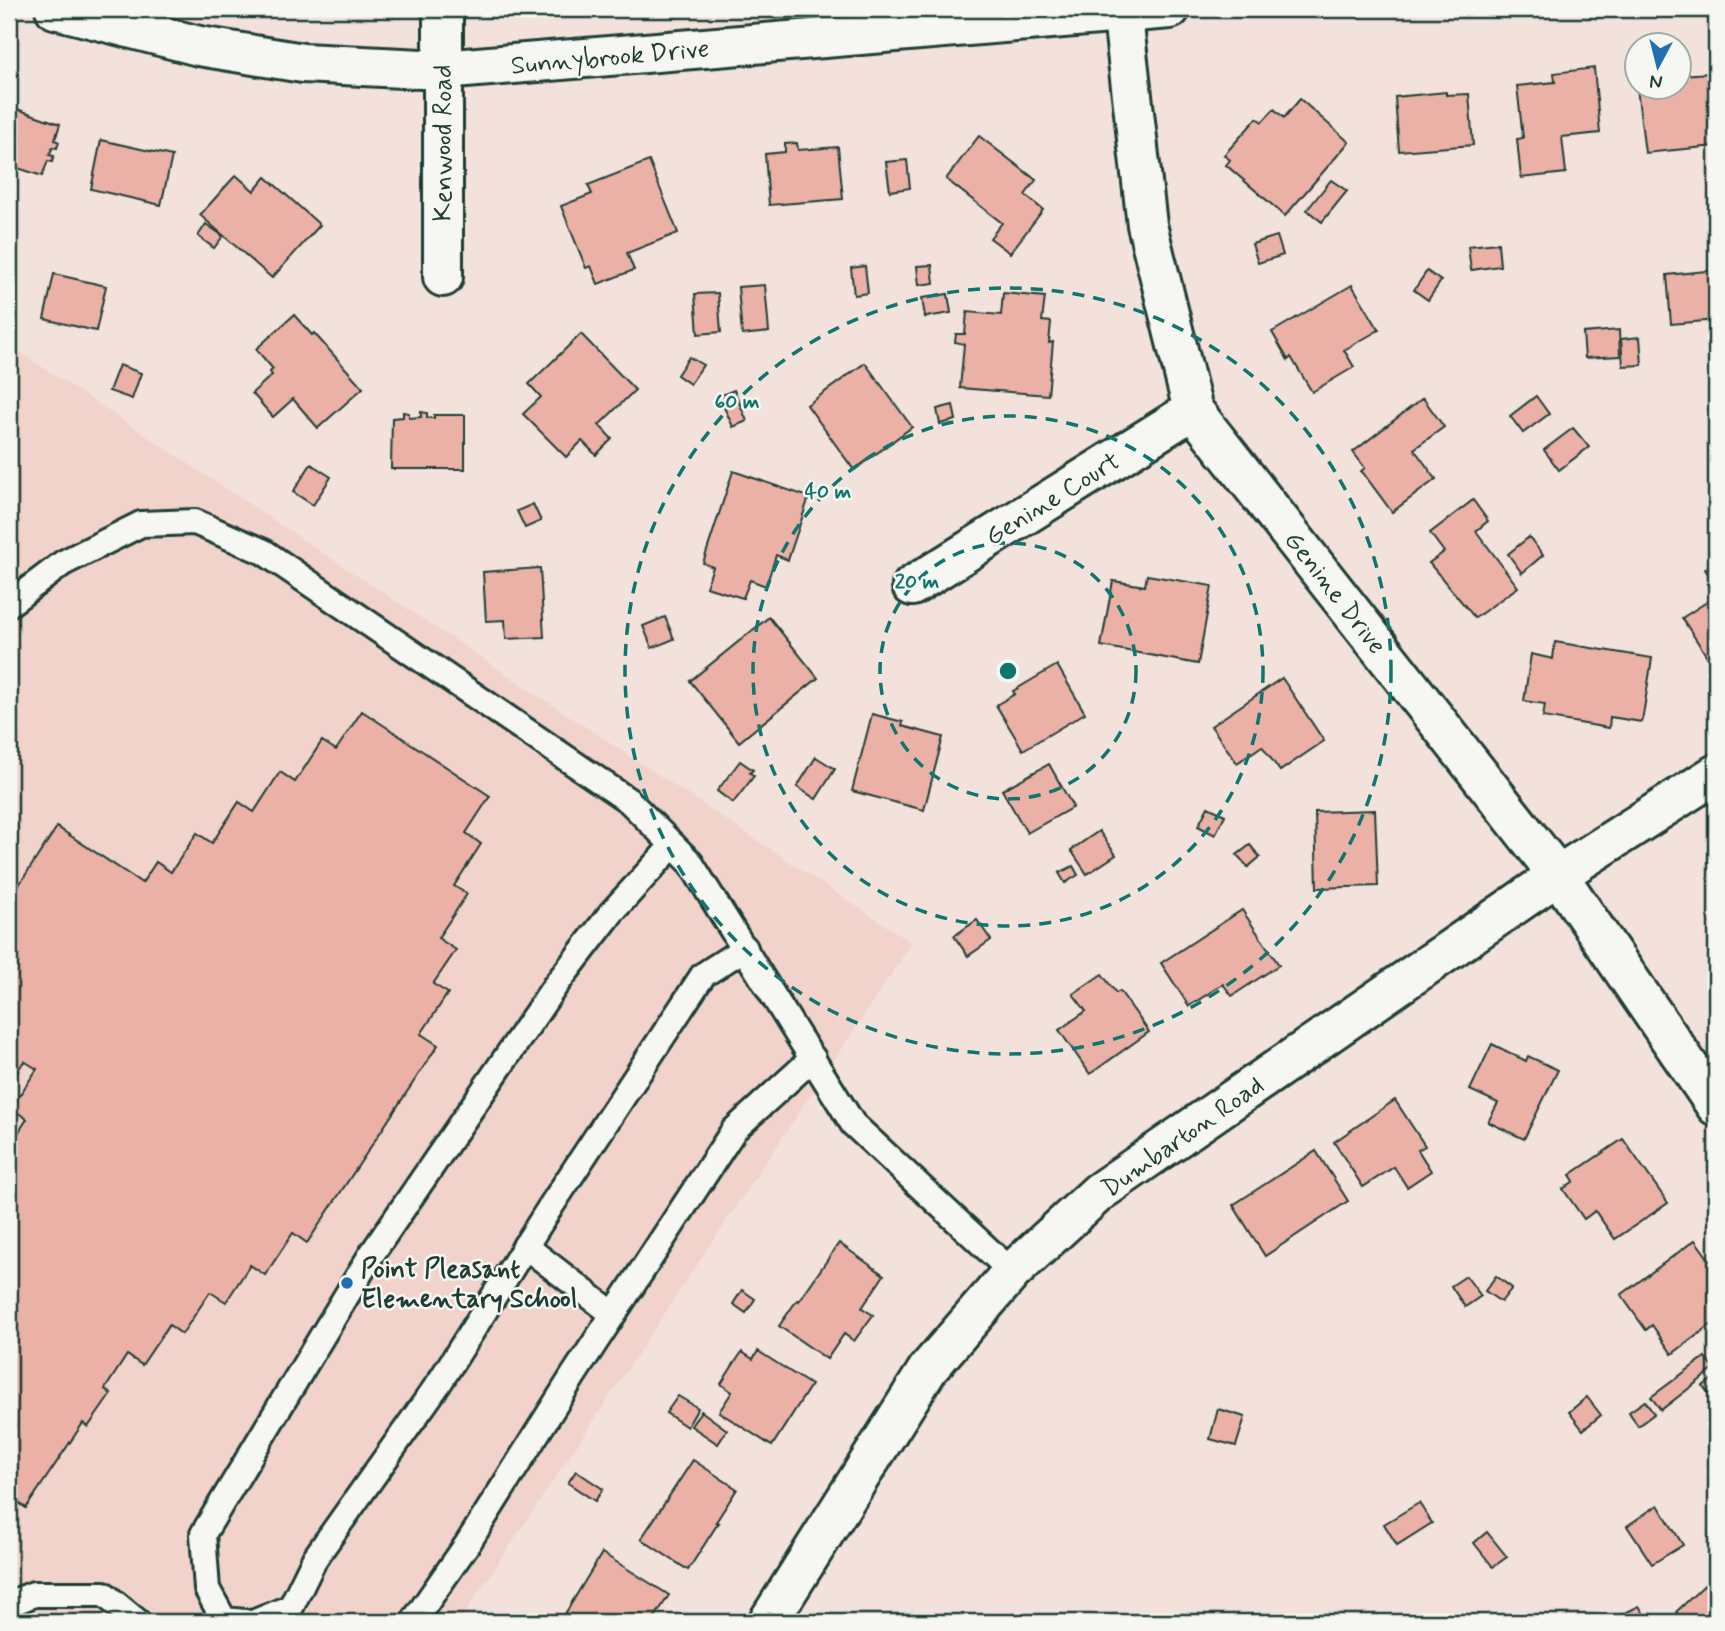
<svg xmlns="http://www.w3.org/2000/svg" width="1725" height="1631" font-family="Mynerve,sans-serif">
	<rect width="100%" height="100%" fill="#f3e1dc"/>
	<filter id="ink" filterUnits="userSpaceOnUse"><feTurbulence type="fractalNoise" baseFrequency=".0143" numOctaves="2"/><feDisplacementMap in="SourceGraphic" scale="14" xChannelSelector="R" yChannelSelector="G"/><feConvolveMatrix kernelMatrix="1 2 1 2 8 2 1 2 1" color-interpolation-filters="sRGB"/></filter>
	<g filter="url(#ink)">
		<polygon fill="#f1d3cc" points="9,345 912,943 459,1622 9,1622"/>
		<g fill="#ebb1a7" stroke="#1f3d34" stroke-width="2">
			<polygon points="1594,68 1600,133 1562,137 1566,173 1521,178 1517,139 1523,138 1517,86 1555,82 1554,73"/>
			<polygon points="1710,73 1715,146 1645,153 1636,80 1638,88 1680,88 1680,75"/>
			<polygon points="1446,92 1446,95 1469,94 1473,145 1399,151 1395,97"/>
			<polygon points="1300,99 1349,142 1285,216 1226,165 1230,160 1224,155 1257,118 1262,122 1274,109 1284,118"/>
			<polygon points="11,107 60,124 55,140 59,142 57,148 53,147 49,155 54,156 52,162 48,161 42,176 12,166 10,173 15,175 13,180 9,179 9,112"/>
			<polygon points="979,136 1036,180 1025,195 1043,210 1010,253 990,238 1002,223 946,179"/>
			<polygon points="101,140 172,156 161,205 91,189"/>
			<polygon points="797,143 798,150 838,147 843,199 769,205 765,154 785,152 785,144"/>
			<polygon points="907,160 910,188 890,191 886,162"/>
			<polygon points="649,161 678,233 627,253 634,270 598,284 591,266 586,268 561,206 592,194 588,185"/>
			<polygon points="236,175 254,191 266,177 320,225 272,278 200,215"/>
			<polygon points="1331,180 1347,191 1322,222 1307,210"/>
			<polygon points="206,224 223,236 214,248 198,236"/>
			<polygon points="1277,236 1283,255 1258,263 1252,244"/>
			<polygon points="1498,243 1500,266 1471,270 1468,246"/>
			<polygon points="932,265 934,283 919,285 917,266"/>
			<polygon points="865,266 868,293 854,295 851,268"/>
			<polygon points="1716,270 1716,320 1671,324 1667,275"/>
			<polygon points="1427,271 1441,281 1428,300 1414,290"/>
			<polygon points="54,274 106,286 96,331 44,319"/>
			<polygon points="765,285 769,332 742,335 738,287"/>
			<polygon points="1352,285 1379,330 1344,350 1354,367 1312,392 1291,357 1288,360 1272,332"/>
			<polygon points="718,293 721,332 698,334 695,294"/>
			<polygon points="1003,293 1045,297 1042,321 1051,322 1049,343 1053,342 1048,395 960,388 964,344 955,342 956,334 965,334 967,312 1001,315"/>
			<polygon points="948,294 951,313 925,317 922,298"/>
			<polygon points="294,315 312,335 314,333 363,388 318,428 293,399 273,417 252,393 272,375 270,372 273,369 256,349"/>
			<polygon points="1619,330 1620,356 1585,358 1583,333"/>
			<polygon points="581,334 635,390 599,425 612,439 596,455 582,441 566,457 523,414 541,397 529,384"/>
			<polygon points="1640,337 1642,365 1623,366 1621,339"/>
			<polygon points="689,357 703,365 690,384 677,375"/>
			<polygon points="865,363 912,427 854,470 807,405"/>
			<polygon points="119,365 141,373 132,399 109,391"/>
			<polygon points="734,390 747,421 733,427 719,396"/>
			<polygon points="1536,396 1549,414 1523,433 1510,416"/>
			<polygon points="1423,398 1444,427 1414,449 1436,479 1392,512 1363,473 1361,471 1365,468 1353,452"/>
			<polygon points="953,405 956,420 940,424 937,409"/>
			<polygon points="403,412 409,413 409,418 421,417 421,412 427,413 427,418 434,418 434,415 465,415 465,469 391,469 392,418 403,417"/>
			<polygon points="1573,428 1589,447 1559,470 1544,450"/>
			<polygon points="311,464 331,477 313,505 293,492"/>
			<polygon points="733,471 809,497 788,560 776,555 766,586 750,580 743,598 706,587 713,567 703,563"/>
			<polygon points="1473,500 1488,521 1476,531 1518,587 1475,618 1429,563 1444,552 1430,533"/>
			<polygon points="533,504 541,521 525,528 517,511"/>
			<polygon points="1529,537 1543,555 1522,573 1508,554"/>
			<polygon points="1716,562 1716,586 1705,569"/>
			<polygon points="540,568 544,637 506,639 505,620 486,621 483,572"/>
			<polygon points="1147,575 1212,586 1198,664 1101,646 1113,581 1145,586"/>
			<polygon points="1716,596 1716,661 1712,664 1682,618"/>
			<polygon points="665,617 674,639 652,648 643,626"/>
			<polygon points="769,617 818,678 739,742 690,681"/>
			<polygon points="1555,642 1652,658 1642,722 1610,717 1609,728 1543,717 1545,704 1524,701 1531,654 1553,659"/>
			<polygon points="1057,665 1085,713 1023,750 996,705 1015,694 1013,691"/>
			<polygon points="1282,678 1324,741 1280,771 1262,746 1237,763 1211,726"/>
			<polygon points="362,711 490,796 466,833 481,844 454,886 467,894 438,938 456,950 433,984 448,993 421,1034 438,1045 307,1243 293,1233 265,1275 250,1265 226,1302 210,1292 182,1334 169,1325 142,1365 127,1355 105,1389 111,1394 88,1427 83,1423 26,1508 9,1496 9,1182 17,1170 9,1164 9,1147 27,1119 11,1108 37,1069 24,1061 17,1072 9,1066 9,900 57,827 142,883 156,862 171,872 197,833 212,843 239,802 254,812 280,772 295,782 322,741 336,750"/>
			<polygon points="872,714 903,722 902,726 943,737 924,810 852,791"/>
			<polygon points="816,757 835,769 816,799 797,787"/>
			<polygon points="740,761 753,770 750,773 754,776 733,803 717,791"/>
			<polygon points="1049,764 1073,807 1027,833 1002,790"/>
			<polygon points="1208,807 1225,815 1215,835 1198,826"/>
			<polygon points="1375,810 1378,886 1317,888 1315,812"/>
			<polygon points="1099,831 1116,855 1087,874 1071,850"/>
			<polygon points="1250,845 1260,857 1248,867 1237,855"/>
			<polygon points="1073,866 1078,875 1065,883 1059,873"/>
			<polygon points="1242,910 1279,965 1232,996 1223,984 1189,1006 1161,963"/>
			<polygon points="977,920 991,940 968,956 954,936"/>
			<polygon points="1102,974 1116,993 1120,991 1149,1032 1090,1074 1059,1030 1086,1011 1073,994"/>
			<polygon points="1492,1044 1526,1061 1528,1056 1558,1070 1524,1139 1488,1122 1498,1103 1470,1090"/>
			<polygon points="1395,1100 1425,1146 1418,1150 1431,1171 1407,1187 1394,1167 1363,1187 1334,1142"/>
			<polygon points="1623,1139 1668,1203 1615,1239 1595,1211 1584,1219 1563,1189 1574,1181 1570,1175"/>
			<polygon points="1316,1151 1348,1201 1265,1256 1233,1205"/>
			<polygon points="1695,1240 1716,1269 1716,1321 1672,1354 1652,1325 1646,1330 1621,1295"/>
			<polygon points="839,1243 884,1275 862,1308 873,1315 854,1341 844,1334 827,1359 779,1326 797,1300 799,1301"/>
			<polygon points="1466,1276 1481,1296 1465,1307 1451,1286"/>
			<polygon points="1496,1276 1512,1288 1501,1302 1485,1291"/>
			<polygon points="742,1290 755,1299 746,1313 733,1304"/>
			<polygon points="758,1351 811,1385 772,1446 719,1412 732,1392 721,1384 733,1365 742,1352 753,1359"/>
			<polygon points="1705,1357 1714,1369 1661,1410 1651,1397"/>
			<polygon points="1716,1370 1716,1404 1703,1386 1715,1377 1713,1373"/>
			<polygon points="678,1396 698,1408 687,1427 666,1413"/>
			<polygon points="1587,1397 1601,1415 1583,1430 1569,1412"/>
			<polygon points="1645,1401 1654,1414 1638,1426 1629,1412"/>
			<polygon points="1218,1409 1245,1417 1236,1446 1210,1439"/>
			<polygon points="701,1411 727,1430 718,1444 691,1426"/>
			<polygon points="693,1460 737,1489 716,1522 719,1523 717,1525 688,1570 641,1539"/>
			<polygon points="576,1471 603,1489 595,1501 568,1483"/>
			<polygon points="1419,1503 1432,1523 1397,1545 1384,1524"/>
			<polygon points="1658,1505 1683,1545 1652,1564 1627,1526"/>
			<polygon points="1487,1532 1507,1557 1493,1567 1474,1543"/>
			<polygon points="602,1553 669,1595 652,1622 560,1622"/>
			<polygon points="1716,1574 1716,1622 1685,1622 1676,1612"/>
			<polygon points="1639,1606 1649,1622 1607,1622"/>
		</g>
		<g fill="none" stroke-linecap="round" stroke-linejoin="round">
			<g stroke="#1f3d34" stroke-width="30">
				<g id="service">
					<polyline points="9,604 63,563 141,524 195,522 264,552 629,801 690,862 853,1124 1012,1272"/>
					<polyline points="525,1246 613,1314"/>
					<polyline points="9,1604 34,1594 104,1594 138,1622"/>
					<polyline points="245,1622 224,1620 207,1589 203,1534 371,1255 555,986 612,912 673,845"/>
					<polyline points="255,1622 291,1607 315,1558 439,1383 549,1209 703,975 745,948"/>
					<polyline points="413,1622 468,1543 573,1376 734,1130 813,1058"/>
				</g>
			</g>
			<g stroke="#1f3d34" stroke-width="44">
				<g id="minor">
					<polyline points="55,9 199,46 303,63 442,70 1170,9"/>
					<polyline points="443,9 443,277"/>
					<polyline points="1122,9 1147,225 1193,410 1558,875 1716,1106"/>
					<polyline points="912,586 1193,410"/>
					<polyline points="768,1622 928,1369 1012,1272 1099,1192 1558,875 1716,774"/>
				</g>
			</g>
			<use href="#service" stroke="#f6f6f2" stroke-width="24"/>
			<use href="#minor" stroke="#f6f6f2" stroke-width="38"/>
		</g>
	</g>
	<g fill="none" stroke="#0f766e" stroke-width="3.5" stroke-dasharray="12 9">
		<circle cx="1008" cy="671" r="128"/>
		<circle cx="1008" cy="671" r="255"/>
		<circle cx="1008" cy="671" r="383"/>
	</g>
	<circle fill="#1f6fb2" stroke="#f6f6f2" stroke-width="2.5" cx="347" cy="1283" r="7"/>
	<g text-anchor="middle" stroke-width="5" stroke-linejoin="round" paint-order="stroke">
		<g font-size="26" fill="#1f3d34" stroke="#f6f6f2">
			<text transform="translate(610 56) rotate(-5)" y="9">Sunnybrook Drive</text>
			<text transform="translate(442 143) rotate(-90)" y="9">Kenwood Road</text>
			<text transform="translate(1052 498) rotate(-32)" y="9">Genine Court</text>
			<text transform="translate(1336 592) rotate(52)" y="9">Genine Drive</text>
			<text transform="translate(1182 1136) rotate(-35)" y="9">Dumbarton Road</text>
		</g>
		<g font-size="26" font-weight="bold" fill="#1f3d34" stroke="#f6f6f2" text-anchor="start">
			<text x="361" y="1277">Point Pleasant<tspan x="361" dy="30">Elementary School</tspan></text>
		</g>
	</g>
	<circle cx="1008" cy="671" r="10" fill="#0f766e" stroke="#f6f6f2" stroke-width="3.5"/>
	<g font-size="21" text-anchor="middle" font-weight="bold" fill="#0f766e" stroke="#f6f6f2" stroke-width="5" stroke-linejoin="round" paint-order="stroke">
		<text x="737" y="408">60 m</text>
		<text x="828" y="498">40 m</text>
		<text x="917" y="588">20 m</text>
	</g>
	<rect width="1725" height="1631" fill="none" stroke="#f6f6f2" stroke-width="35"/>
	<rect x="18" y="18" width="1690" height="1596" fill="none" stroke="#1f3d34" stroke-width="2.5" filter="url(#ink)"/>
	<g transform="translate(1658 66) rotate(187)"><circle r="33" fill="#f6f6f2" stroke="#a0aca6" stroke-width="2"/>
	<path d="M0-5L12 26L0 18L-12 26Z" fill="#1f6fb2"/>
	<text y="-10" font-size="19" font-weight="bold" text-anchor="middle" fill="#1f3d34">N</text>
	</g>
</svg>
